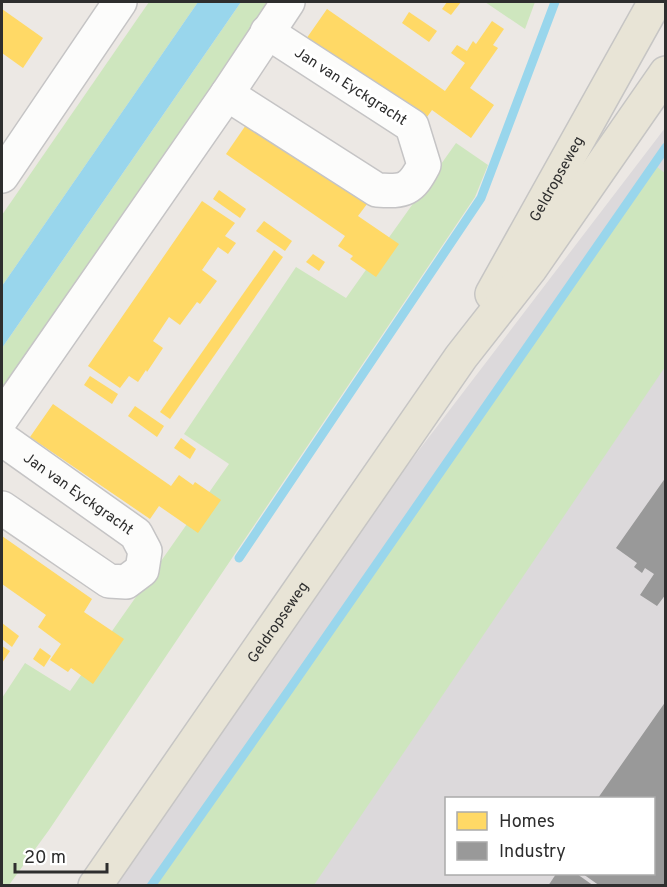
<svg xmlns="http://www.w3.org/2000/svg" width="667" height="887" font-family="Overpass,sans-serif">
	<rect width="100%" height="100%" fill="#ece8e4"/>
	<path fill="#dcd9db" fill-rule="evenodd" d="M665 128V885L93 886 183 759ZM446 798H654V874H446Z"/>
	<g fill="#cee6be">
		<polygon points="149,2 198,2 2,286 2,215"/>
		<polygon points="241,2 275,2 2,394 2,348"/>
		<polygon points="485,2 535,2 525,29"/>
		<polygon points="456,143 488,165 475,197 49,830 9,885 2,886 2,698 25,663 70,691 229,464 184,434 296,267 346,298"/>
		<polygon points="653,164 665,173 665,367 314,885 147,885"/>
	</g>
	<polygon fill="#99d6ec" points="198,2 241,2 2,348 2,286"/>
	<g fill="#ffd966">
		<polygon points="447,2 461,2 451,15 442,9"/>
		<polygon points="2,9 43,38 23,68 2,53"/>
		<polygon points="327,9 445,91 465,63 451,53 457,45 467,51 473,41 476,44 492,21 504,29 493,45 498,48 470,88 494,105 471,138 432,110 422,124 304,42"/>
		<polygon points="409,12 437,31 429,42 402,23"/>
		<polygon points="248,122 367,204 358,216 399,244 376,277 350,259 353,256 338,246 345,236 226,154"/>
		<polygon points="219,190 246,209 240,218 213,199"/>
		<polygon points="202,201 235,223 225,236 236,243 228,254 218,247 202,270 217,281 200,304 197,302 180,325 169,317 153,341 163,348 147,372 146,370 138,382 129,376 120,388 88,366"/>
		<polygon points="264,221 292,241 285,251 256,231"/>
		<polygon points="274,250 283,257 170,419 160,412"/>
		<polygon points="313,254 325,262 319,271 306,262"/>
		<polygon points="90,376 118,394 112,404 84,385"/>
		<polygon points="53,404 171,486 179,475 193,485 195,482 221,500 198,533 159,506 150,519 30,437"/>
		<polygon points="135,406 164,426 157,437 128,416"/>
		<polygon points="181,438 196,449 190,459 174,448"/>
		<polygon points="2,536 92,599 84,612 124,639 93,684 71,668 68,672 50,660 61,644 38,627 46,615 2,584"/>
		<polygon points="2,623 19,636 12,647 2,639"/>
		<polygon points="2,646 10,651 2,663"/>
		<polygon points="40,648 51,656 44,667 33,659"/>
	</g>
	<g fill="#999">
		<polygon points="666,477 666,594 657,606 640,595 654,574 645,568 642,573 634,567 637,563 616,548"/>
		<polygon points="666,701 666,886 600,886 583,874 654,874 654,798 598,798"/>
		<polygon points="556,874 577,874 594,886 548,886"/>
	</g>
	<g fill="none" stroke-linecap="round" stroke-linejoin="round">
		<g stroke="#99d6ec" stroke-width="9">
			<polyline points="239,558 481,198 555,2"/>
			<polyline points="151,886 289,690 666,147"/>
		</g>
		<g stroke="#c5c4c5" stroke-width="36">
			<g id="minor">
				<path d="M227 94 377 190C405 192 411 190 424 165L412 126 267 32"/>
				<polyline points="2,176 120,2"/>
				<polyline points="2,418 227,94 288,2"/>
				<path id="s1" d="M2 439 136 534 145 551 142 570 126 582 109 581 2 508"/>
			</g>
		</g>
		<g stroke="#c6c5c4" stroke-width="36">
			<g id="major">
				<path id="s2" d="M492 294 655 2"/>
				<path id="s3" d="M95 886 461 357 530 269 666 73"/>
			</g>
		</g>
		<use href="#minor" stroke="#fcfcfb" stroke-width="33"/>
		<use href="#major" stroke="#e8e4d6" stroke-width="33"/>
	</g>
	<g text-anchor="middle" stroke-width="6" stroke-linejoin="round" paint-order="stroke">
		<g font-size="15" fill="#2e2e2e" stroke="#fff">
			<text transform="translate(351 86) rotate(33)" y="5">Jan van Eyckgracht</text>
			<text dy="5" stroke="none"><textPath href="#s2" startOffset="132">Geldropseweg</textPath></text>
			<text dy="5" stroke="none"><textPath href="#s1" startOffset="94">Jan van Eyckgracht</textPath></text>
			<text dy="5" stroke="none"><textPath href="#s3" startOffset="321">Geldropseweg</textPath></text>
		</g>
	</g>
	<rect width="667" height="887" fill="none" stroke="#2e2e2e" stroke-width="6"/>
	<rect x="445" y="797" width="210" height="78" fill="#ffffff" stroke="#ababab" stroke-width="1.5"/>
	<rect x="457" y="812" width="30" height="18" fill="#ffd966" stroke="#ababab" stroke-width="1.5"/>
	<text x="499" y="827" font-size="18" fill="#2e2e2e">Homes</text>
	<rect x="457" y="842" width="30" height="18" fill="#999999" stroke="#ababab" stroke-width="1.5"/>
	<text x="499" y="857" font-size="18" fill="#2e2e2e">Industry</text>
	<path d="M15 863v9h92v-9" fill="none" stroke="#2e2e2e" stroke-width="3"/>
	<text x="24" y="863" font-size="18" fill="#2e2e2e" stroke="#ffffff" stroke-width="4.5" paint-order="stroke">20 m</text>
</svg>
